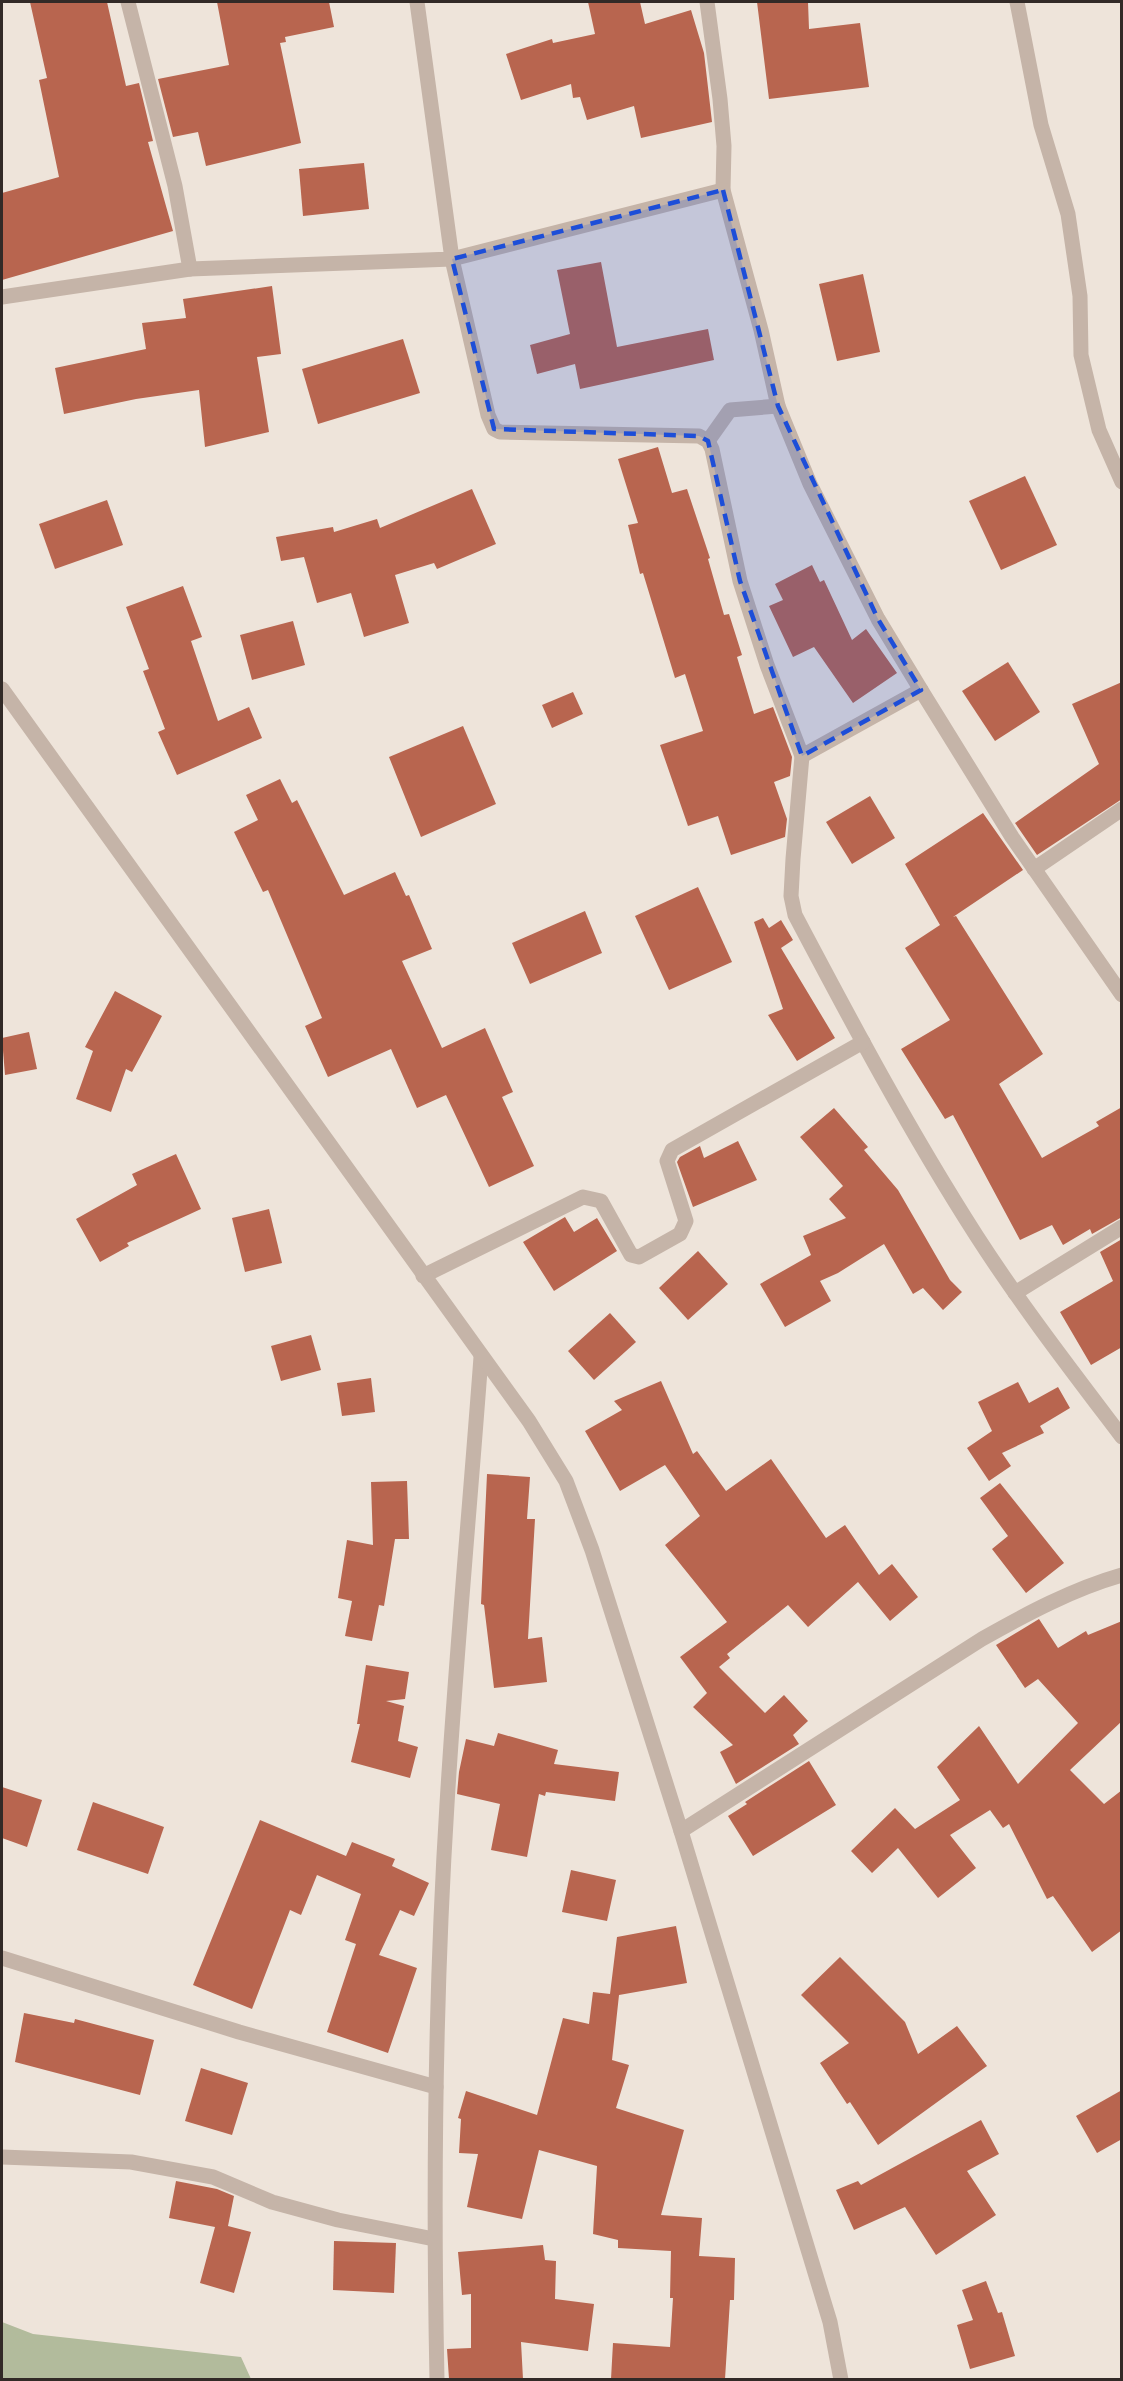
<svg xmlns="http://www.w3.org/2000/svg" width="1123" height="2381" font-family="'Source Sans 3',sans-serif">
	<rect width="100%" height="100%" fill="#eee4da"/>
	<polygon fill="#b2bb9c" points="2,2322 33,2334 241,2357 251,2379 2,2379"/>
	<g fill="#b8654f">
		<polygon points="30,2 107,2 126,86 139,83 153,141 148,142 173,231 2,280 2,193 59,177 39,80 47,78"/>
		<polygon points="217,2 329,2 334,27 285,37 286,42 280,43 301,143 206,166 198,132 173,137 158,79 229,65"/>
		<polygon points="588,2 640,2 645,24 691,10 704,53 712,122 641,138 634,106 587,120 580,97 573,98 571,84 521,100 506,54 552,39 553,43 595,34"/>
		<polygon points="757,2 808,2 809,29 860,23 869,87 769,99"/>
		<polygon points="364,163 369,209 303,216 299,169"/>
		<polygon points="601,262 617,347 708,329 714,360 580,389 575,364 537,374 530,345 570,334 557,270"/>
		<polygon points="863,274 880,352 837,361 819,284"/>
		<polygon points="272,286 281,354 257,357 269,432 205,447 199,390 136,399 64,414 55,368 146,349 142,323 186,318 183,299"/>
		<polygon points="403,339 420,393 318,424 302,369"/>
		<polygon points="658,447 672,493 687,489 710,558 708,559 724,615 729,614 742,655 737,657 754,714 773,707 792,757 790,776 774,782 787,819 785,837 731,855 718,816 688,826 660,745 703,731 685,674 675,678 643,573 640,574 628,525 638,523 618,459"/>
		<polygon points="1025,476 1057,545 1001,570 969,501"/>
		<polygon points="472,489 496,544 437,569 434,563 395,575 409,623 364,637 351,593 317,603 304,557 281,561 276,537 333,527 334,532 377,519 380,528"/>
		<polygon points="107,500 123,545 55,569 39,524"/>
		<polygon points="812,565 820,582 824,580 852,640 866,629 897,673 853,703 814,647 793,657 769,606 783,600 775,584"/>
		<polygon points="183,586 202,637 191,641 218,721 249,707 262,738 177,775 158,732 165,729 143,671 149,669 126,607"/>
		<polygon points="293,621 305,665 252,680 240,635"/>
		<polygon points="1008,662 1040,712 995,741 962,691"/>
		<polygon points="1122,682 1122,799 1037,855 1015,823 1099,764 1072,704"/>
		<polygon points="573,692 583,714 552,728 542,705"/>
		<polygon points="463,726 496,804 421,837 389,757"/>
		<polygon points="280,779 292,803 297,800 344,895 395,872 406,896 409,895 432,949 402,961 442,1048 485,1028 513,1092 502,1097 534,1166 489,1187 446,1095 417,1108 391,1049 328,1077 305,1026 322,1018 268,890 263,892 234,832 258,820 246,795"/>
		<polygon points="870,796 895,838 852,864 826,822"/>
		<polygon points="983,813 1023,870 953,917 956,916 1043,1054 999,1084 1042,1158 1099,1126 1096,1122 1122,1107 1122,1217 1092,1234 1090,1229 1063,1245 1052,1225 1020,1240 953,1115 945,1119 901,1049 950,1020 905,948 940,925 905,864"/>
		<polygon points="698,887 732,962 669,990 635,916"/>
		<polygon points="585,911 602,953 530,984 512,943"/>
		<polygon points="763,918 769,928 781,920 793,940 781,948 835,1038 797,1061 768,1015 783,1009 754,922"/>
		<polygon points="115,991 162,1016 132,1072 126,1069 111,1112 76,1099 93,1051 85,1047"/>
		<polygon points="29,1032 37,1069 5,1075 2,1038"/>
		<polygon points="834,1108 868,1147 864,1150 898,1190 950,1280 962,1292 943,1310 923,1288 913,1294 884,1244 838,1273 820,1281 831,1301 785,1327 760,1284 811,1255 803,1236 846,1218 829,1199 843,1186 800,1137"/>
		<polygon points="738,1141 757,1180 693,1207 677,1162 680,1157 700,1146 704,1158"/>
		<polygon points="176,1154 201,1209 127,1243 129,1246 100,1262 76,1219 137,1185 132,1174"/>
		<polygon points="269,1209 282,1263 245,1272 232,1218"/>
		<polygon points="565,1217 574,1232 597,1218 617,1251 554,1291 523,1242"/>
		<polygon points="1122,1239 1122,1347 1091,1365 1060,1312 1113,1281 1100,1252"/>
		<polygon points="698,1251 728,1284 688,1320 659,1288"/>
		<polygon points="610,1313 636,1342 594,1380 568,1351"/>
		<polygon points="311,1335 321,1370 281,1381 271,1346"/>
		<polygon points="371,1378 375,1412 342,1416 337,1383"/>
		<polygon points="661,1381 693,1454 697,1451 726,1491 771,1459 826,1538 845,1525 879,1575 892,1564 918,1597 890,1621 858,1582 808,1627 788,1605 727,1654 730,1658 719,1667 765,1713 784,1695 808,1721 793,1735 799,1744 736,1784 720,1752 733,1745 693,1707 707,1693 680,1657 727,1622 665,1545 700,1516 665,1465 620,1491 585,1431 622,1410 614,1401"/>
		<polygon points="1018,1382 1029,1403 1058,1387 1070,1408 1040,1426 1044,1433 1002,1453 1011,1466 989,1481 967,1448 992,1431 978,1402"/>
		<polygon points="487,1474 530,1477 527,1519 535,1519 528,1639 542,1637 547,1682 494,1688 484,1605 481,1604"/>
		<polygon points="407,1481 409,1539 395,1539 384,1606 379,1605 372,1641 345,1636 352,1601 338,1598 347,1540 373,1545 371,1482"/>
		<polygon points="1000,1483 1064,1563 1026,1593 992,1549 1008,1536 980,1498"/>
		<polygon points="1039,1619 1058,1648 1086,1631 1088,1635 1122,1621 1122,1721 1070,1770 1104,1804 1122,1790 1122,1930 1092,1952 1053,1896 1047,1899 1009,1824 1003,1828 990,1810 950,1835 976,1868 938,1898 898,1848 872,1873 851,1851 895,1808 915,1829 960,1800 937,1767 979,1726 1018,1784 1078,1723 1038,1679 1025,1688 996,1645"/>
		<polygon points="366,1665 409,1672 405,1699 386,1701 404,1706 398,1741 418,1747 410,1778 351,1762 360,1724 357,1724"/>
		<polygon points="498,1733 558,1750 554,1764 619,1772 615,1801 546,1792 545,1796 539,1794 527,1857 491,1850 500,1804 457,1794 459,1772 466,1739 494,1746"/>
		<polygon points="809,1761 836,1805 753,1856 728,1816 747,1804 745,1802"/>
		<polygon points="2,1787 42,1800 27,1847 2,1838"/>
		<polygon points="93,1802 164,1827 148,1874 77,1850"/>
		<polygon points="260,1820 346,1856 352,1842 395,1859 392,1866 429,1883 414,1916 400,1910 379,1955 417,1968 388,2053 327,2032 356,1944 345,1940 361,1894 317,1875 301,1915 290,1910 252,2009 193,1985"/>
		<polygon points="571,1870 616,1880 607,1921 562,1912"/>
		<polygon points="676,1926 687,1983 619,1995 612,2060 629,2065 616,2108 684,2130 661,2215 702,2218 699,2256 735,2258 734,2300 730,2300 725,2379 611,2379 613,2343 670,2347 673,2298 670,2298 671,2251 618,2248 618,2240 593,2234 597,2166 539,2150 522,2219 467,2207 478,2154 459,2153 461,2119 458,2118 466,2091 537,2115 563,2018 589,2024 593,1992 610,1994 617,1937"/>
		<polygon points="840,1957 905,2022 918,2054 957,2026 987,2066 878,2145 850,2102 847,2104 820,2063 849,2043 801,1995"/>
		<polygon points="24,2013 74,2023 75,2019 154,2040 140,2095 15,2062"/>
		<polygon points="201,2068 248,2083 232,2135 185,2121"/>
		<polygon points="1122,2090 1122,2139 1097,2153 1076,2116"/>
		<polygon points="981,2120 999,2154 967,2171 996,2215 936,2255 905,2207 854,2230 836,2190 858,2181 861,2185"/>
		<polygon points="176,2181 217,2189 234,2196 228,2226 251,2232 234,2293 200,2283 215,2227 169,2218"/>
		<polygon points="334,2241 396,2243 394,2293 333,2290"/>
		<polygon points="543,2245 545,2260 556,2261 555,2299 594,2304 588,2351 521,2342 523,2379 449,2379 447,2349 471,2348 471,2294 462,2295 458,2252"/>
		<polygon points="986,2281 998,2313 1002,2312 1015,2356 970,2369 957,2325 973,2320 962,2290"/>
	</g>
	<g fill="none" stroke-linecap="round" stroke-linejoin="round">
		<g stroke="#c5b4a8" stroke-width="15">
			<polyline points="707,2 720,99 724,146 723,190 761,330 778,406 810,484 878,619 921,690"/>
			<polyline points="1017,2 1041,125 1068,214 1080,296 1081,355 1099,430 1122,482"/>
			<path d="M723 190 452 259 488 415 494 429 500 432 699 436 708 441 712 449 740 581 767 665 802 756 793 859 791 896 795 915C852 1023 910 1132 976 1235 1021 1305 1072 1371 1122 1437"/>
			<polyline points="190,269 452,259 417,2"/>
			<polyline points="2,297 190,269 175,186 128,2"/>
			<polyline points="708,441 730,410 778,406"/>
			<polyline points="802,756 921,690 1012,837 1122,995"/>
			<polyline points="1034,869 1122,809"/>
			<polyline points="423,1276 583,1197 601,1201 631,1255 639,1257 680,1234 686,1221 667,1161 672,1150 863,1042"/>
			<polyline points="1015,1293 1122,1227"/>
			<path d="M681 1831 982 1639C1026 1614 1073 1589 1122 1575"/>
			<polyline points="2,1958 239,2032 436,2087"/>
			<polyline points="2,2157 131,2162 213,2177 272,2202 338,2220 434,2239"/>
			<path d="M437 2380C433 2188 435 1995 447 1804 456 1655 470 1506 481 1357"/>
		</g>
		<polyline stroke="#c5b4a8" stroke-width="15" points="2,689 529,1421 566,1481 592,1550 681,1831 830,2322 841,2380"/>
	</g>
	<path fill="#1d4ed8" fill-opacity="0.2" stroke="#1d4ed8" stroke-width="4.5" stroke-dasharray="12 8" stroke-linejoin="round" d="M723 190 778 406 878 619 921 690 802 756 740 581 708 441 699 436 494 429 452 259Z"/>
	<rect width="1123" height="2381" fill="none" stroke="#322a27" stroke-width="6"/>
</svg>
